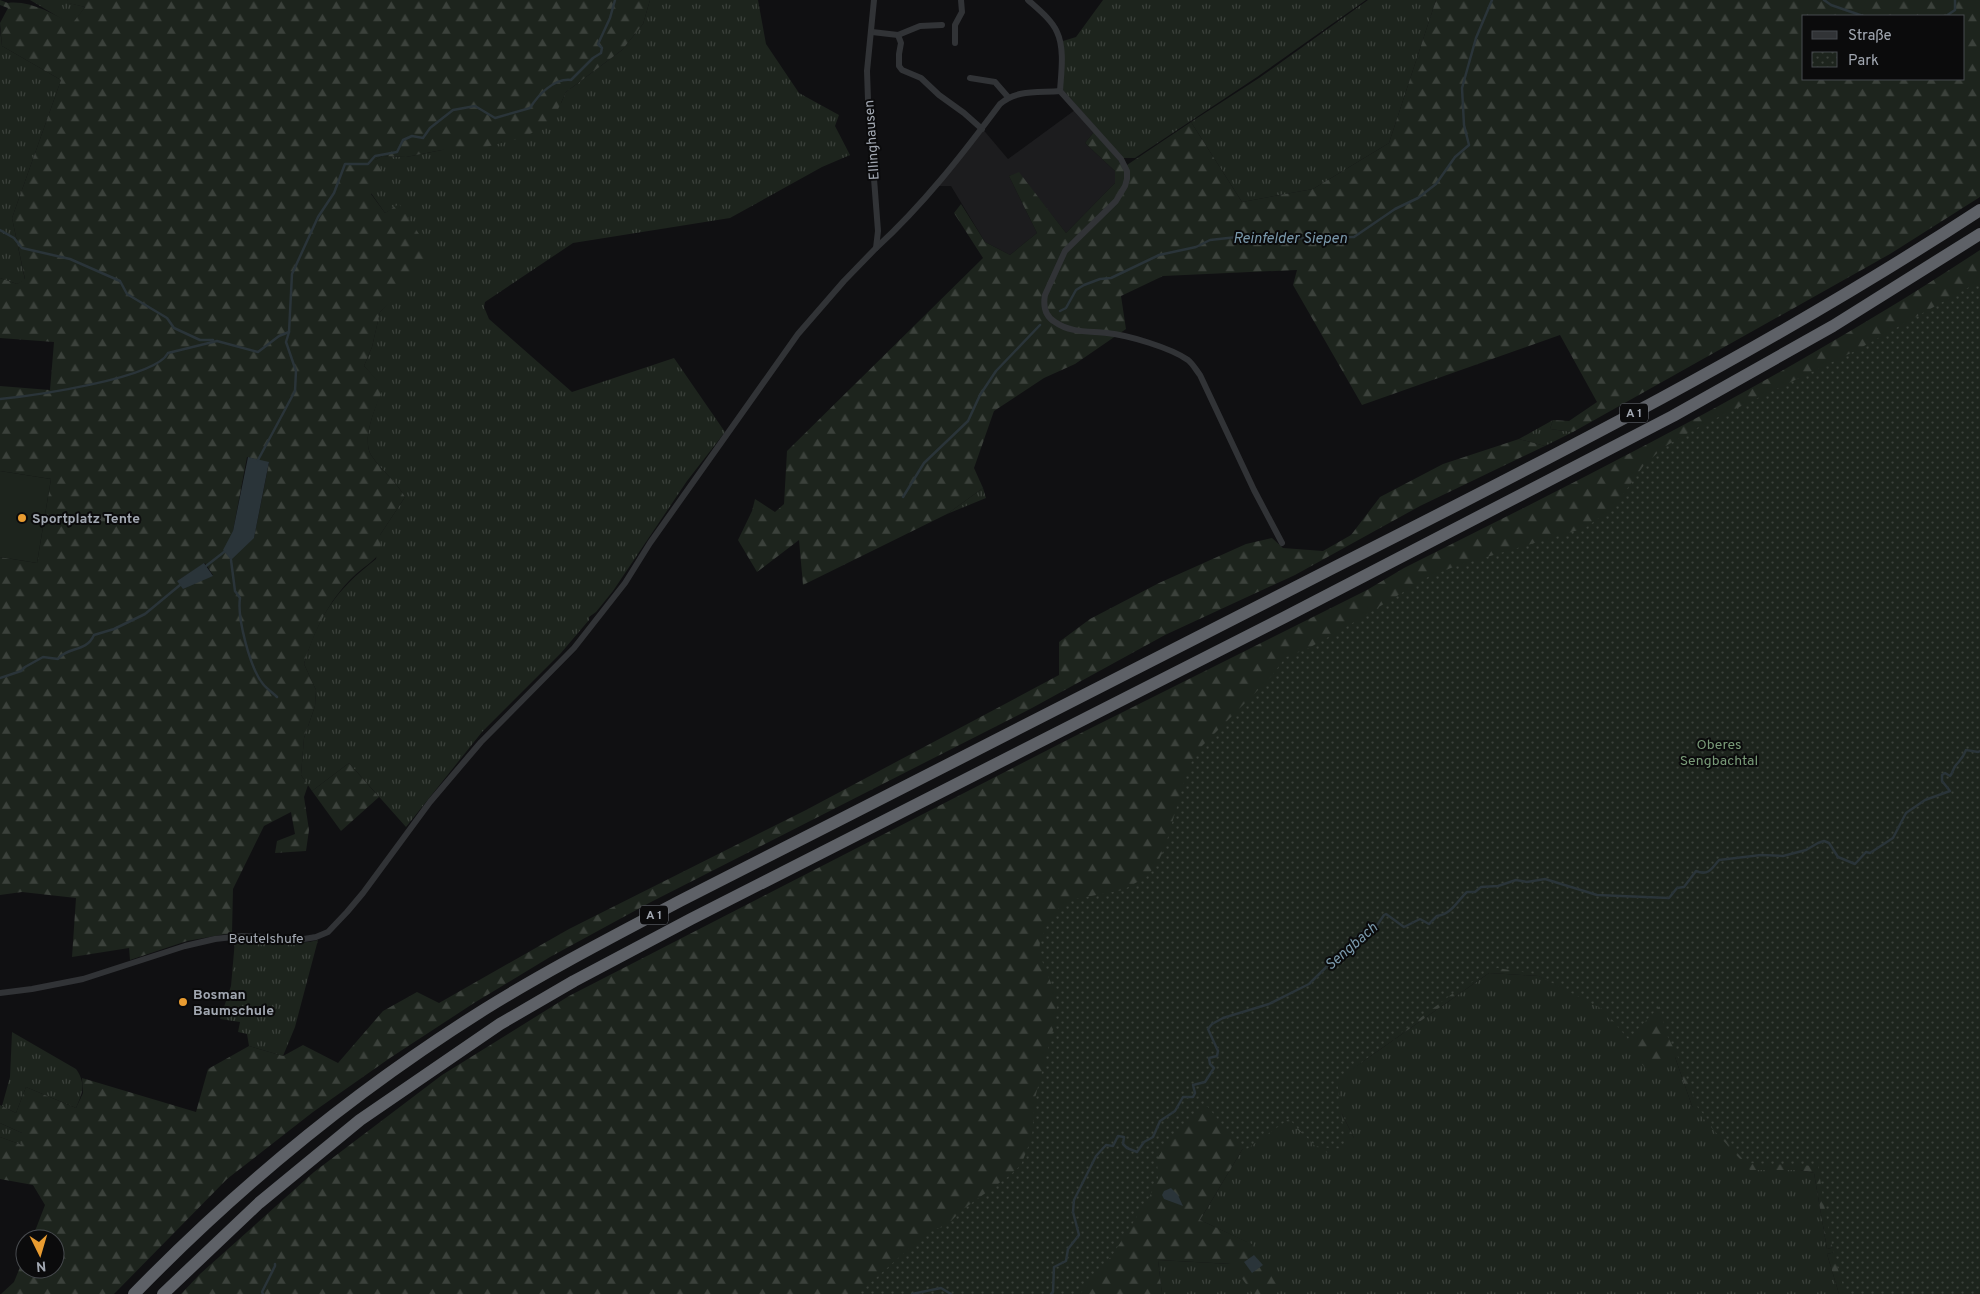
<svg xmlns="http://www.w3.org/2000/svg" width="1980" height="1294" font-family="Overpass,sans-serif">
	<defs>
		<pattern id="grass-tufts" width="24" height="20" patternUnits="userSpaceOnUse" patternTransform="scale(1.25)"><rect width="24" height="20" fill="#1d241d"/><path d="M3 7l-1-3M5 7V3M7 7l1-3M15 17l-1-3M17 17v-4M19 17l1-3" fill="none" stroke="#3b413b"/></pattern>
		<pattern id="forest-firs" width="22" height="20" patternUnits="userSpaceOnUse" patternTransform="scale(1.25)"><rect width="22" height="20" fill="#1d241d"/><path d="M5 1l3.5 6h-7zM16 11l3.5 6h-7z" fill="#3b413b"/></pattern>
		<pattern id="park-dots" width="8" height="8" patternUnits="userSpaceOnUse" patternTransform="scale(1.25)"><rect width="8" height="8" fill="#1d241d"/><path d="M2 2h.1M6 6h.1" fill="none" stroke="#3b413b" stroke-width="1.8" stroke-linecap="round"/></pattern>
	</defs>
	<rect width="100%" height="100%" fill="#101012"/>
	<polygon fill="#1c1c1e" points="1075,110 1094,132 1085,143 1115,171 1115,183 1066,233 1019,173 1009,176 1037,233 1010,255 985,242 951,186 938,186 981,127 1008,159"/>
	<g fill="url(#grass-tufts)">
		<polygon points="30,0 67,0 69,3 85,7 72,25"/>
		<path d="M650 0H758L766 44 799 93 839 115 835 126 850 155 822 167 730 218 573 243 485 302 484 307 489 319 572 392 674 358 725 432 687 481 613 591 596 612 589 617V620L561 653 482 732 406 827 349 763 312 791 301 775 304 738 315 706 316 690 304 664C319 615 335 591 376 559L380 535 405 497C396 481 381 470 371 455 361 438 377 404 383 387L364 366 372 347 380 312 393 298 399 205 385 213 371 193 375 160 382 156 406 157 442 150 561 103 566 92 622 50 643 24Z"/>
		<polygon points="1103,0 1366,0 1257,77 1135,158 1123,158 1063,90 1063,41 1076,37"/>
		<polygon points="1368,0 1436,0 1389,143 1313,189 1242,202 1191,122 1259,78"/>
		<polygon points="0,29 2,46 61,80 12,218 25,280 17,284 0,278"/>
		<polygon points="1553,420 1550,429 1573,432 1545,446 1519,439"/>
		<polygon points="983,488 986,498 947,514"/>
		<path d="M235 940C262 942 291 947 318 940L295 1027 283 1056 249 1046 247 1034 238 1032 240 1022 220 1019 231 986Z"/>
		<polygon points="1489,973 1539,976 1599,1006 1675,1057 1692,1106 1800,1170 1814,1173 1827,1249 1967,1213 1938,1294 1844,1250 1827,1254 1839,1294 1162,1294 1158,1260 1231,1264 1253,1245 1200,1220 1242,1150 1285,1120 1354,1138 1328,1086"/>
		<path d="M12 1032 76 1069C86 1083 83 1093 76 1108L26 1087 16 1113 2 1106 10 1077Z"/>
		<polygon points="0,1123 22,1133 22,1145 0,1137"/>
	</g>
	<g fill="url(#forest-firs)" fill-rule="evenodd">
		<path d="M0 0 8 3C29 0 54 14 72 24L85 7 68 3 67 0H650L643 24 622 50 566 92 554 118 541 129 521 138 486 147 442 150 406 157 382 156 375 160 387 179 371 194 385 213 399 204 435 258 380 312 372 347 364 366 384 387C377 404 361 438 371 455 381 470 396 481 405 497L380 535 381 552C373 562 362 568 353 577 328 601 314 632 304 664L316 690 315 706 304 738 301 775 308 785 304 797 309 830 306 851 275 853 277 841 295 834 291 812 264 826 233 889 232 933 187 941 130 960 129 948 72 957 76 898 22 892 0 895V557L37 563 51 479 0 471V386L50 390 54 342 0 338V278L17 284 25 279 12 218 61 80 2 46 0 23 8 8 0 5ZM247 457 269 463 254 538 233 531ZM205 563 213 575 177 581Z"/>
		<path d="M1436 0H1980V197L1890 254 1573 432 1550 429 1553 420 1569 421 1597 402 1560 335 1362 405 1293 285 1297 270 1163 276 1121 296 1126 329 1075 364 1044 378 994 411 974 468 983 488 947 514 803 585 799 540 757 572 738 540 752 511 755 499 775 512 784 504 787 451 983 258 954 213 961 204 985 242 1010 255 1037 233 1009 176 1019 172 1066 233 1115 183V171L1085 143 1094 132 1124 167 1191 122 1242 202 1313 189 1389 143ZM1804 16H1964V79H1804Z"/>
		<path d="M1980 250V1294L1967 1213 1827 1249 1814 1173 1800 1170H1750L1692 1106 1675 1057 1650 1075 1599 1006 1539 976 1489 973 1328 1086 1354 1138 1330 1155 1285 1120 1242 1150 1200 1220 1254 1245 1280 1284 1265 1294H1253L1232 1264 1158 1260 1162 1294H181L200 1274 314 1172 442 1075 569 996 1071 738 1367 590 1404 568C1600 470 1797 371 1980 250Z"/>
		<polygon points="1519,439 1545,446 1420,506 1295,575 1165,635 1032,708 651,902 550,957 474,1003 390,1058 313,1112 227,1179 114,1294 1,1294 14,1282 25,1255 25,1269 55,1269 55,1239 32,1239 45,1205 33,1185 0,1179 0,1137 22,1145 22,1133 0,1123 0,1105 16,1113 26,1087 76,1108 83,1093 82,1078 196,1112 208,1069 249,1046 283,1056 303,1045 338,1063 383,1011 417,992 439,1003 569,929 806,810 1059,675 1059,642 1090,619 1159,583 1246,544 1272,538 1283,548 1323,551 1351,535 1380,497 1443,464"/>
		<polygon points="349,763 379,797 341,831 312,791"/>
		<polygon points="1844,1250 1879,1294 1839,1294 1827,1254"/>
	</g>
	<path fill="url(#park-dots)" d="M1980 281V1294H1846C1831 1253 1825 1209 1818 1166L1746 1163 1698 1108 1679 1059 1666 1033 1660 1006 1628 1039 1604 1010 1535 974 1497 968 1456 991 1337 1081 1346 1149 1316 1147 1289 1119 1244 1151 1207 1106 1165 1146 1157 1159 1158 1178 1150 1196 1113 1254 1080 1294H858L914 1244 932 1230 946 1226 962 1210 1009 1176 1021 1165 1032 1137 1035 1098 1055 1022 1057 1005 1055 993 1039 953 1040 942 1050 918 1059 908 1070 900 1123 890 1146 877 1157 864 1165 847 1185 779 1191 763 1201 747 1269 679 1286 657 1307 649 1346 627 1428 577 1456 566 1585 528 1614 507 1644 465 1664 447 1702 425 1855 351Z"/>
	<polygon fill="#1d241d" points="0,471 51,479 37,563 0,557"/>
	<g fill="#2a3439">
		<polygon points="248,457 269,462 254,538 231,560 223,550 233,531"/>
		<polygon points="204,563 213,576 183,589 177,581"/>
		<polygon points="1171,1188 1178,1195 1183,1206 1164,1199 1162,1195 1164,1191"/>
		<polygon points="1254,1255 1263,1265 1252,1273 1244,1262"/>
	</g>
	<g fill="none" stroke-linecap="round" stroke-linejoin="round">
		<g stroke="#2a3439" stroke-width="2.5">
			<polyline points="1824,0 1831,5 1863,16"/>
			<polyline points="1946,16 1955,10 1955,0"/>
			<polyline points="0,230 14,238 22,248 70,259 120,281 127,294 167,318 174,328 200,340 213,340"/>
			<polyline points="1060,311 1066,308 1076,290 1084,285 1100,279 1111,278 1159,255 1196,247 1210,240 1255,235 1273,239 1354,237 1395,209 1418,198 1436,184 1455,157 1469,145 1464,125 1462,88 1476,38 1492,0"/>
			<path d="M0 399C30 396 155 379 168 353L217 341 258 352 279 336 289 332"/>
			<path d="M258 460 295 391 296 371 286 342 289 332 292 274 318 217 334 193 345 164H368L375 156 397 152 403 140 412 136 423 138 430 128 453 110 475 106 495 118 530 108C538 95 554 78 571 80L593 58 601 53 602 48 598 44 610 18 615 0"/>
			<polyline points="903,497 924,463 968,421 980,395 996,371 1040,325"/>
			<path d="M231 560 235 591 240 598C237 618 250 668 263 684 267 689 273 693 277 697"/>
			<polyline points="206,566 224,552"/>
			<path d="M0 678 21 671 25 667 43 657 58 659C68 646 86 653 94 635L114 629 145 614 180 585"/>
			<polyline points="263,1294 262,1292 275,1266 275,1264"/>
			<polyline points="912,1294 941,1288 951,1294"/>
			<path d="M1051 1294 1053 1292 1054 1267 1066 1261 1068 1249 1079 1235 1073 1212 1074 1200 1096 1156 1106 1145 1113 1146 1118 1136 1124 1137 1123 1144 1127 1148 1137 1152 1144 1142 1153 1137 1160 1121 1175 1111 1183 1097H1193L1195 1093 1193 1085 1205 1082 1214 1068 1210 1064 1209 1058 1217 1056 1218 1051 1208 1029 1212 1024 1223 1018 1269 1004 1309 984 1363 931 1376 927 1384 915 1386 914 1404 927 1420 919 1429 924 1437 916C1452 914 1457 901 1467 892H1475L1481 887 1498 886 1516 880 1527 882 1545 879 1597 895 1669 898 1677 888 1684 887 1696 871C1708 876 1712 869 1719 860L1761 855 1783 856 1806 850 1818 843 1824 841 1829 843 1838 857 1855 864 1866 852 1870 853 1893 838 1906 813 1925 800 1950 791 1942 781V775L1945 773 1950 776C1953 773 1953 768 1956 765 1961 759 1963 758 1966 750L1978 752 1980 751"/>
		</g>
		<g stroke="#313336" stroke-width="6">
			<path d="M1028 0C1038 9 1052 20 1057 32 1065 49 1061 74 1060 91L1121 159 1127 171V179L1125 186 1116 201 1065 251 1045 295C1043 306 1045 316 1055 322 1070 333 1090 331 1107 333 1128 335 1171 348 1188 360 1193 364 1196 370 1200 375L1254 490 1282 543"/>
			<polyline points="872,32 898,35 920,26 942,25"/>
			<polyline points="898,35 901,43 899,54 899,66 902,70 921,78 939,95 964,113 982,129"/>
			<polyline points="955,43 955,25 962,12 961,0"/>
			<polyline points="970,78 995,82 1008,97"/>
			<path d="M876 248C923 205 962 155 1000 104 1017 89 1039 93 1060 91"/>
			<polyline points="0,993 32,989 83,979 185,946 215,939 242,936 304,939 316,937 328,932 347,912 363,893 430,802 481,742 574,648 625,583 650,543 798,334 844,281 876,248 878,231 868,100 867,71 874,0"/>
		</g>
		<g stroke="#5e6167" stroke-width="12">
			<path d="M134 1294C240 1185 357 1089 485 1009 548 970 614 936 680 901 898 791 1114 678 1333 568 1553 457 1774 345 1980 210"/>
			<polyline points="163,1294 259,1203 360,1120 500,1024 574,981 691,919 1285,617 1673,416 1833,326 1980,234"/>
		</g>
	</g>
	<g fill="#e99c31" stroke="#0b0b0c" stroke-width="2">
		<circle cx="22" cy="518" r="5"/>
		<circle cx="183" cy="1002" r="5"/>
	</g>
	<g text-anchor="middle" stroke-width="4" stroke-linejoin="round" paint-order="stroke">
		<g fill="#0b0b0c" stroke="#757980" stroke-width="1">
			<rect x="1620" y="403.5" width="28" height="19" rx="4"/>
			<rect x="640" y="905.5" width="28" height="19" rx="4"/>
		</g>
		<g font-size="12" font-weight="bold" fill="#a2a8b2">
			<text x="1634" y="417">A 1</text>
			<text x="654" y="919">A 1</text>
		</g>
		<g font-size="14" fill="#a2a8b2" stroke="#0b0b0c">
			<text transform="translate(871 140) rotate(-94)" y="5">Ellinghausen</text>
			<text x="266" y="943">Beutelshufe</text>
		</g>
		<g font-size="14" font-weight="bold" fill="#a2a8b2" stroke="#0b0b0c" text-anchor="start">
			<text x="32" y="523">Sportplatz Tente</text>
			<text x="193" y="999">Bosman<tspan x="193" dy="16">Baumschule</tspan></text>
		</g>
		<g font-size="14" fill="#7a9c79" stroke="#0b0b0c">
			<text x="1719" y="749">Oberes<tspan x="1719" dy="16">Sengbachtal</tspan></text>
		</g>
		<g font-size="15" font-style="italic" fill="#7a99ac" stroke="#0b0b0c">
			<text x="1290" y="243">Reinfelder Siepen</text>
			<text transform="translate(1351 946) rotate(-41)" y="5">Sengbach</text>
		</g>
	</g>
	<rect x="1802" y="15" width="162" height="65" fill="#0b0b0c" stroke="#474a4e"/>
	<rect x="1812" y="31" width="25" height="8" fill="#313336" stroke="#474a4e"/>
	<text x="1848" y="40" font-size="15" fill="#a2a8b2">Straße</text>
	<rect x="1812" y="52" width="25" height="15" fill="url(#park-dots)" stroke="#474a4e"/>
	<text x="1848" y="65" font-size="15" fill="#a2a8b2">Park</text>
	<g transform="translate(40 1254) rotate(175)"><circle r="24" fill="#0b0b0c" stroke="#474a4e"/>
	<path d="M0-4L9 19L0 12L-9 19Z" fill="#e99c31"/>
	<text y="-8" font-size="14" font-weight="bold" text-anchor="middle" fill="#a2a8b2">N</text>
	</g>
</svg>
